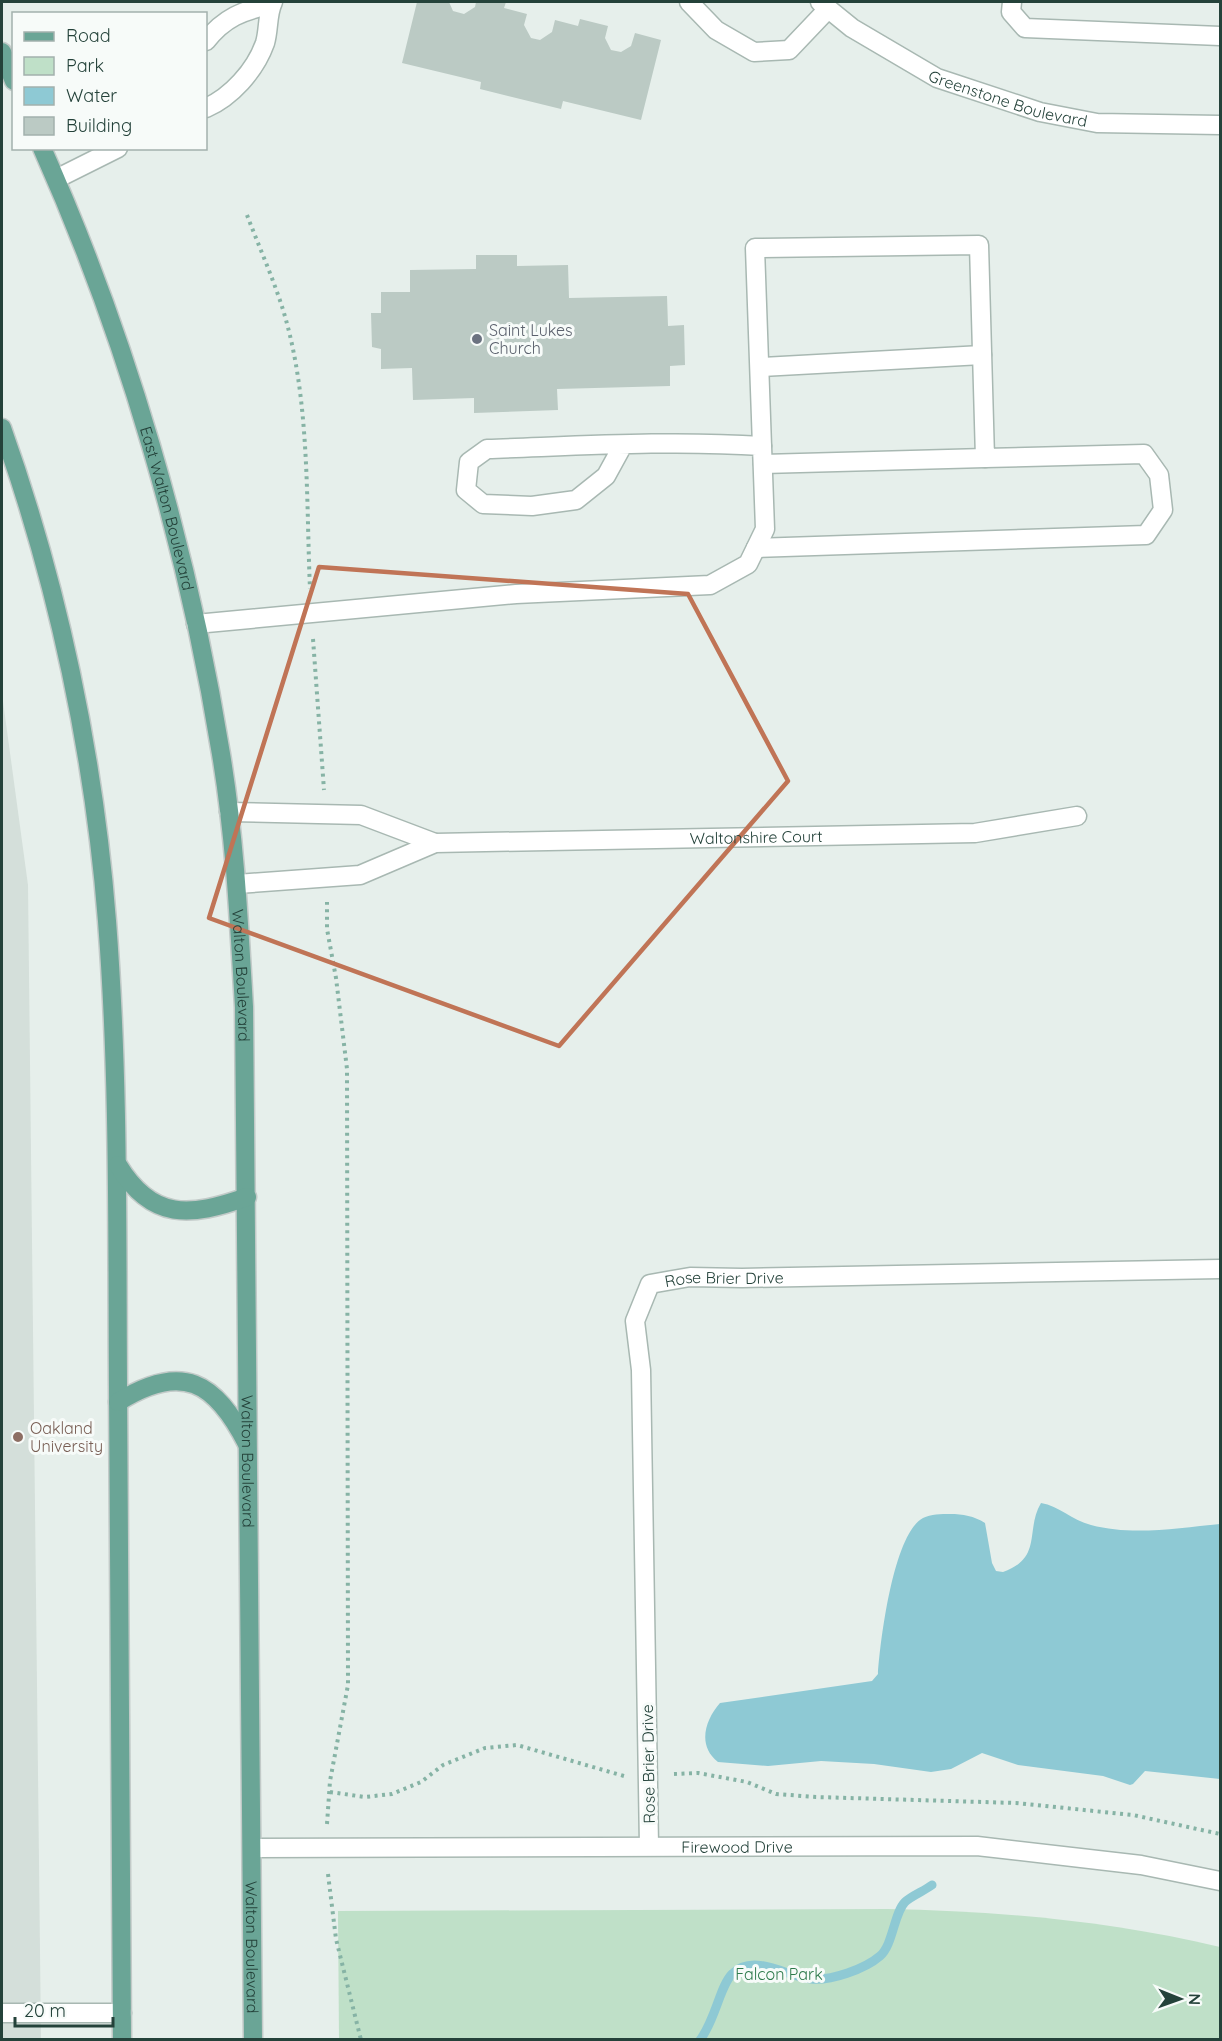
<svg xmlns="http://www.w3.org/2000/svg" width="1222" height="2041" font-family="Quicksand,sans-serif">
	<rect width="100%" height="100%" fill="#e6efeb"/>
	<polygon fill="#d4dfda" points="2,694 28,885 41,2040 2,2039"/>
	<path fill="#bfe0c8" d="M887 1909C999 1911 1111 1921 1220 1947V2039H339L338 1911Z"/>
	<path fill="#8ec9d4" d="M1041 1503C1059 1506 1072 1520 1091 1525 1132 1536 1178 1528 1220 1524V1779L1145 1771 1133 1784 1130 1785 1103 1776 1018 1765 982 1753 951 1769 931 1772 874 1764 821 1761 768 1766 718 1762C697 1746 705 1720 720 1703L872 1681 878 1674C880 1643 893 1534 923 1518 931 1514 941 1514 950 1514 963 1514 974 1516 985 1523L992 1563 996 1571 1003 1572C1043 1558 1025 1530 1041 1503Z"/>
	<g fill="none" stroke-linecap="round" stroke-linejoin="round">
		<path stroke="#8ec9d4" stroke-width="9" d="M700 2040C715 2021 720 1986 732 1974 754 1952 787 1977 811 1979 831 1981 865 1969 880 1956 893 1945 894 1913 905 1902 911 1896 924 1891 932 1885"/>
	</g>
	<g fill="#bbcac4">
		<polygon points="417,2 449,2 453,11 464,14 475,7 476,2 506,2 504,8 527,14 524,25 531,38 540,40 552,32 555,20 578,26 580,19 608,26 605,38 611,50 621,52 631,46 635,33 661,40 641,120 563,101 561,109 480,89 481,82 402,63"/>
		<polygon points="476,255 517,255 517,266 568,265 569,298 667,296 668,326 684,325 685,365 670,366 670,386 557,389 558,410 474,413 474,398 413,400 412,368 381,369 381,349 372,347 371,313 381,313 381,292 410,292 410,270 476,269"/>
	</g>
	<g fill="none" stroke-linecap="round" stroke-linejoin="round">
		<g stroke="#a8b8b2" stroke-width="21">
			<g id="minor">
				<polyline points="689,2 716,30 754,52 789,50 828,9"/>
				<path id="s1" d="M820 2 852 28 937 78 1040 112 1097 123 1220 125"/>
				<polyline points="1012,2 1011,12 1025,28 1220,36"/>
				<path d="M206 41C224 18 243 10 271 5"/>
				<path d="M206 108C231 97 255 71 265 43 269 30 267 14 273 2"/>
				<polyline points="56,179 118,148"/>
				<polyline points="760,367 982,355"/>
				<polyline points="763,464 985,458"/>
				<polyline points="756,548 1146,535 1163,510 1159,475 1144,454 985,458 979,245 755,248 762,446"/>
				<path d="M196 624 516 594 710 585 748 564 765 529 762 446C670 440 578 446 487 449L469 462 466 490 483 504 532 506 576 500 606 476 623 445"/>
				<polyline points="229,812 361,815 435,843"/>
				<path id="s2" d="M237 884 360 875 435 843 975 833 1077 816"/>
				<path id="s3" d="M649 1846 641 1370 635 1321 650 1284 690 1277 742 1278 1220 1269"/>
				<path id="s4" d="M253 1848 977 1846 1141 1865 1220 1881"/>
				<polyline points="2,2013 122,2013"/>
			</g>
		</g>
		<g stroke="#c2cac8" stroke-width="21">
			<g id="major">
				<polyline points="2,52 14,81"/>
				<path id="s5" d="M42 148C127 338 188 550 221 754 235 838 239 922 244 1007L253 2040"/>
				<path d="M2 428C58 585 94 755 107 921 119 1076 117 1231 118 1386 119 1604 121 1822 122 2040"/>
				<path d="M118 1165C152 1221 190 1217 247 1197"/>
				<path d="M118 1402C182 1362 215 1381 247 1444"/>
			</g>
		</g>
		<g stroke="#86b3a5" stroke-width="4" stroke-dasharray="3 4.5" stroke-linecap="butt">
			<path d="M247 215C259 247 274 280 284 313 310 401 306 498 310 589"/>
			<polyline points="313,639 324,790"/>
			<polyline points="674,1774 698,1773 747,1782 776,1794 816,1797 1016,1803 1133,1815 1220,1834"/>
			<polyline points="330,1792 365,1797 392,1794 421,1782 443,1765 485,1748 517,1745 624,1776"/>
			<polyline points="327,1824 330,1781 348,1685 347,1069 336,978 327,929 327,902"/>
			<polyline points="328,1874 336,1939 361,2040"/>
		</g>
		<use href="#minor" stroke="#fff" stroke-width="18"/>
		<use href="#major" stroke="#6aa596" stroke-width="18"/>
	</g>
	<path fill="none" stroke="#c07456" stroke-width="4.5" stroke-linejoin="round" d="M319 567 688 594 788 781 559 1046 209 918Z"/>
	<circle fill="#6b7280" stroke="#f7fbf9" stroke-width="2" cx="477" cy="339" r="6"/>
	<circle fill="#8d6e63" stroke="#f7fbf9" stroke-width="2" cx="18" cy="1437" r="6"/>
	<g text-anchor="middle" stroke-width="6" stroke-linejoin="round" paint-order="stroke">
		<g font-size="16" fill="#24423a" stroke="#f7fbf9">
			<text dy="6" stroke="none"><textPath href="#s1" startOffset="214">Greenstone Boulevard</textPath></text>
			<text dy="6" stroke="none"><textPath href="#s5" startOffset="382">East Walton Boulevard</textPath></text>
			<text dy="6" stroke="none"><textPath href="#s2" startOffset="526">Waltonshire Court</textPath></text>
			<text dy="6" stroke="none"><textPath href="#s5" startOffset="856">Walton Boulevard</textPath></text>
			<text dy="6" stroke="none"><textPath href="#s3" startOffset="640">Rose Brier Drive</textPath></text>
			<text dy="6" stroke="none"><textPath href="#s5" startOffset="1342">Walton Boulevard</textPath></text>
			<text transform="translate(648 1764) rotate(-91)" y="6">Rose Brier Drive</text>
			<text dy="6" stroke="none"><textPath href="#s4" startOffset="484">Firewood Drive</textPath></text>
			<text dy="6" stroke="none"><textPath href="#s5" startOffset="1828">Walton Boulevard</textPath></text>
		</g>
		<g font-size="16" fill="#5b616d" stroke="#f7fbf9" text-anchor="start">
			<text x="489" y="336">Saint Lukes<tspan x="489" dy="18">Church</tspan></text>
		</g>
		<g font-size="16" fill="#785e54" stroke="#f7fbf9" text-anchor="start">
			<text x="30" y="1434">Oakland<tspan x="30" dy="18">University</tspan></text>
		</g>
		<g font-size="16" fill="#2d7a4b" stroke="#f7fbf9">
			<text x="779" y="1980">Falcon Park</text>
		</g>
	</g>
	<rect width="1222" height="2041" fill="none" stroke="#24423a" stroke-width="6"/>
	<rect x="12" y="12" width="195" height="138" fill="#f7fbf9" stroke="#a3b1ad" stroke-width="1.5"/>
	<rect x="24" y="32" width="30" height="9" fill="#6aa596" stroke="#a3b1ad" stroke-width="1.5"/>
	<text x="66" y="42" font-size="18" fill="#24423a">Road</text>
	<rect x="24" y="57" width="30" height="18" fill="#bfe0c8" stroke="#a3b1ad" stroke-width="1.5"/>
	<text x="66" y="72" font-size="18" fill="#24423a">Park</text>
	<rect x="24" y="87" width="30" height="18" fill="#8ec9d4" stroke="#a3b1ad" stroke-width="1.5"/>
	<text x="66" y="102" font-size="18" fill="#24423a">Water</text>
	<rect x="24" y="117" width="30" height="18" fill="#bbcac4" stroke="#a3b1ad" stroke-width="1.5"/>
	<text x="66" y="132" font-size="18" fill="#24423a">Building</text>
	<g transform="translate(1180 1999) rotate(91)" stroke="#f7fbf9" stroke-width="4.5" paint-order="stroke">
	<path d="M0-4.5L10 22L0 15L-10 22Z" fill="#24423a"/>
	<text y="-9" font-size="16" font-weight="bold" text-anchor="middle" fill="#24423a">N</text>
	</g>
	<path d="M15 2017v9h98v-9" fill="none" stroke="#24423a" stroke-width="3"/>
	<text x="24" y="2017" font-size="18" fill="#24423a" stroke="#f7fbf9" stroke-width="4.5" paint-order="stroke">20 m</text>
</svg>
